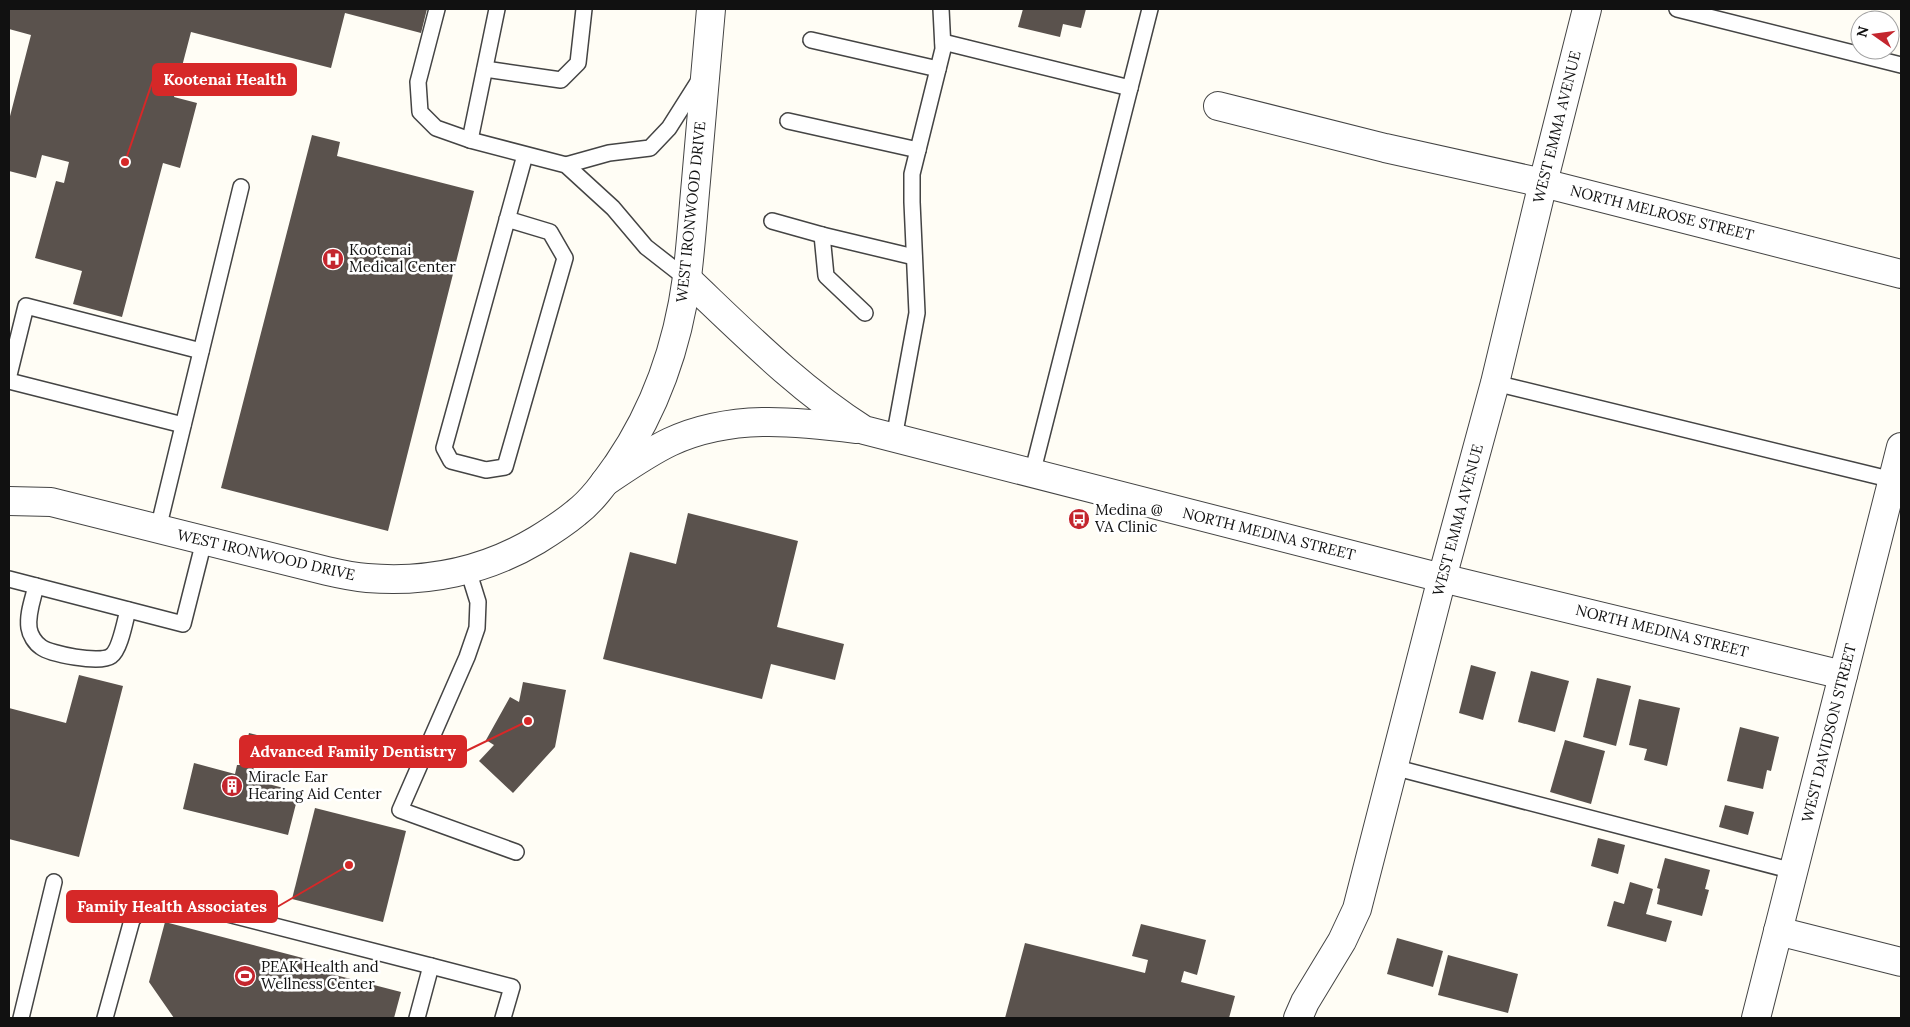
<svg xmlns="http://www.w3.org/2000/svg" width="1910" height="1027" font-family="Lora,serif">
	<rect width="100%" height="100%" fill="#fffdf5"/>
	<g fill="#5a524d">
		<polygon points="9,9 427,9 421,33 345,13 331,68 191,32 174,97 197,103 180,168 163,163 122,317 73,304 82,271 35,258 56,181 64,183 69,162 42,155 36,178 9,171 9,120 31,35 9,29"/>
		<polygon points="1023,9 1086,9 1081,28 1063,24 1060,37 1018,27"/>
		<polygon points="312,135 340,142 337,156 474,191 388,531 221,488"/>
		<polygon points="688,513 798,541 777,627 844,644 835,680 771,664 762,699 603,659 630,552 676,564"/>
		<polygon points="1471,665 1496,672 1483,720 1459,713"/>
		<polygon points="1531,671 1569,681 1555,732 1518,722"/>
		<polygon points="79,675 123,686 79,857 9,839 9,708 66,723"/>
		<polygon points="1597,678 1631,686 1616,746 1583,737"/>
		<polygon points="523,682 566,690 555,747 513,793 479,761 494,745 486,740 510,697 519,702"/>
		<polygon points="1639,699 1680,708 1667,766 1644,760 1647,749 1629,745"/>
		<polygon points="1740,727 1779,737 1771,771 1767,770 1763,789 1727,781"/>
		<polygon points="249,733 261,736 253,771 255,772 253,780 299,792 288,835 183,809 194,763 235,774 237,765 240,765"/>
		<polygon points="1565,740 1605,751 1591,804 1550,792"/>
		<polygon points="1725,805 1754,812 1748,835 1719,827"/>
		<polygon points="315,808 406,831 383,922 292,899"/>
		<polygon points="1598,838 1625,845 1618,874 1591,866"/>
		<polygon points="1665,858 1710,870 1705,889 1709,890 1702,916 1657,904 1660,889 1657,888"/>
		<polygon points="1630,882 1653,889 1646,914 1672,921 1666,942 1607,926 1614,901 1624,904"/>
		<polygon points="165,922 318,962 316,970 401,992 394,1018 174,1018 149,982"/>
		<polygon points="1141,924 1206,940 1197,975 1184,971 1181,982 1235,996 1229,1018 1005,1018 1025,943 1145,973 1148,960 1132,956"/>
		<polygon points="1397,938 1443,951 1433,987 1387,974"/>
		<polygon points="1448,955 1518,974 1508,1013 1438,995"/>
	</g>
	<g fill="none" stroke-linecap="round" stroke-linejoin="round">
		<g stroke="#444" stroke-width="18">
			<g id="service">
				<polyline points="437,9 418,82 420,112 436,128 470,140 566,165 613,208 646,247 687,279"/>
				<polyline points="1677,9 1901,65"/>
				<polyline points="811,40 938,69"/>
				<polyline points="943,42 1130,88"/>
				<polyline points="485,69 561,80 578,63 584,9"/>
				<polyline points="788,121 918,150"/>
				<polyline points="470,140 497,9"/>
				<polyline points="566,165 609,153 650,148 669,128 700,79"/>
				<polyline points="507,219 550,232 565,258 505,467 486,470 451,461 444,448 525,155"/>
				<polyline points="772,221 822,235"/>
				<polyline points="865,313 826,276 822,235 914,257"/>
				<polyline points="9,375 26,306 201,351"/>
				<polyline points="9,381 183,425"/>
				<polyline points="1495,383 1893,480"/>
				<polyline points="894,438 917,313 912,202 912,174 943,49 941,9"/>
				<polyline points="1032,474 1150,9"/>
				<polyline points="158,529 241,187"/>
				<polyline points="468,570 478,602 477,628 467,657 400,810 516,852"/>
				<polyline points="9,579 183,624 204,541"/>
				<path d="M36 586C33 599 27 614 29 628 30 635 35 643 41 647 50 654 100 664 111 656 120 650 125 621 128 610"/>
				<polyline points="1393,767 1793,871"/>
				<polyline points="431,966 512,987 503,1018"/>
				<polyline points="21,1018 54,882"/>
				<polyline points="105,1018 132,920 150,900 177,901 431,966 417,1018"/>
			</g>
		</g>
		<g stroke="#444" stroke-width="30">
			<g id="minor">
				<polyline points="1218,106 1385,148 1543,183 1901,274"/>
				<path d="M687 279C743 332 798 388 864 430L1442 578 1843 675"/>
				<path d="M605 482C626 468 647 453 670 442 730 414 794 421 857 429"/>
				<polyline points="1778,931 1901,962"/>
				<polyline points="1298,1018 1305,1002 1342,941 1357,909 1442,578 1495,383 1543,183 1587,9"/>
				<polyline points="1756,1018 1901,447"/>
			</g>
		</g>
		<g stroke="#444" stroke-width="30">
			<path id="tertiary" d="M9 501 51 502 327 571C340 574 354 577 367 578 426 583 485 571 537 540 550 532 564 523 576 513 593 500 606 481 618 464 656 408 678 344 687 277 691 245 693 213 696 181 701 124 706 66 711 9"/>
		</g>
		<use href="#service" stroke="#fff" stroke-width="15"/>
		<use href="#minor" stroke="#fff" stroke-width="28"/>
		<use href="#tertiary" stroke="#fff" stroke-width="28"/>
	</g>
	<defs>
		<g id="hospital-disc" transform="scale(1.125)"><circle r="9.5" fill="#c4262e" stroke="#fff"/><path d="M-5-5h3v3.5h4V-5h3V5h-3V1.5h-4V5h-3Z" fill="#fff"/></g>
		<g id="bus-disc" transform="scale(1.125)"><circle r="9.5" fill="#c4262e" stroke="#fff"/><path d="M-5-6H5V4H4V6H2V4H-2V6H-4V4H-5ZM-3.5-4V0h7V-4ZM-3.5 1.2v1.5H-2V1.2ZM2 1.2v1.5H3.5V1.2Z" fill="#fff"/></g>
		<g id="building-disc" transform="scale(1.125)"><circle r="9.5" fill="#c4262e" stroke="#fff"/><path d="M-4-6H4V6H1V3H-1V6H-4ZM-2.5-4.3h1.7v1.8h-1.7ZM.8-4.3h1.7v1.8H.8ZM-2.5-1h1.7V.8h-1.7ZM.8-1h1.7V.8H.8Z" fill="#fff"/></g>
		<g id="stadium-disc" transform="scale(1.125)"><circle r="9.5" fill="#c4262e" stroke="#fff"/><path d="M0-5a6.5 5 0 1 0 0 10a6.5 5 0 1 0 0-10ZM-3.5-1.8h7v3.6h-7Z" fill="#fff"/></g>
	</defs>
	<g fill-rule="evenodd">
		<use href="#hospital-disc" x="333" y="259"/>
		<use href="#bus-disc" x="1079" y="519"/>
		<use href="#building-disc" x="232" y="786"/>
		<use href="#stadium-disc" x="245" y="976"/>
	</g>
	<g text-anchor="middle" stroke-width="5" stroke-linejoin="round" paint-order="stroke">
		<g font-size="15" fill="#111" stroke="#fff">
			<text transform="translate(1557 127) rotate(-76)" y="5">WEST EMMA AVENUE</text>
			<text transform="translate(691 212) rotate(-84)" y="5">WEST IRONWOOD DRIVE</text>
			<text transform="translate(1662 213) rotate(14)" y="5">NORTH MELROSE STREET</text>
			<text transform="translate(1458 520) rotate(-75)" y="5">WEST EMMA AVENUE</text>
			<text transform="translate(1269 534) rotate(14)" y="5">NORTH MEDINA STREET</text>
			<text transform="translate(266 555) rotate(13)" y="5">WEST IRONWOOD DRIVE</text>
			<text transform="translate(1662 631) rotate(14)" y="5">NORTH MEDINA STREET</text>
			<text transform="translate(1829 733) rotate(-76)" y="5">WEST DAVIDSON STREET</text>
		</g>
		<g font-size="15" fill="#111" stroke="#fff" text-anchor="start">
			<text x="349" y="255">Kootenai<tspan x="349" dy="17">Medical Center</tspan></text>
			<text x="1095" y="515">Medina @<tspan x="1095" dy="17">VA Clinic</tspan></text>
			<text x="248" y="782">Miracle Ear<tspan x="248" dy="17">Hearing Aid Center</tspan></text>
			<text x="261" y="972">PEAK Health and<tspan x="261" dy="17">Wellness Center</tspan></text>
		</g>
	</g>
	<path fill="none" stroke="#d62828" stroke-width="2" d="M125 162L153 80M528 721L466 751M349 865L277 907"/>
	<g fill="#d62828" stroke="#fff" stroke-width="2">
		<circle cx="125" cy="162" r="5"/>
		<circle cx="528" cy="721" r="5"/>
		<circle cx="349" cy="865" r="5"/>
	</g>
	<g fill="#d62828" stroke="#d62828" stroke-width="2">
		<rect x="153" y="64" width="143" height="31" rx="5"/>
		<rect x="240" y="736" width="226" height="31" rx="5"/>
		<rect x="67" y="891" width="210" height="31" rx="5"/>
	</g>
	<g font-size="16" text-anchor="middle" font-weight="bold" fill="#fff">
		<text x="225" y="85">Kootenai Health</text>
		<text x="353" y="757">Advanced Family Dentistry</text>
		<text x="172" y="912">Family Health Associates</text>
	</g>
	<rect width="1910" height="1027" fill="none" stroke="#111111" stroke-width="20"/>
	<g transform="translate(1875 35) rotate(284)"><circle r="24" fill="#ffffff" stroke="#a0a0a0"/>
	<path d="M0-4L9 19L0 12L-9 19Z" fill="#c4262e"/>
	<text y="-8" font-size="14" font-weight="bold" text-anchor="middle" fill="#111111">N</text>
	</g>
</svg>
